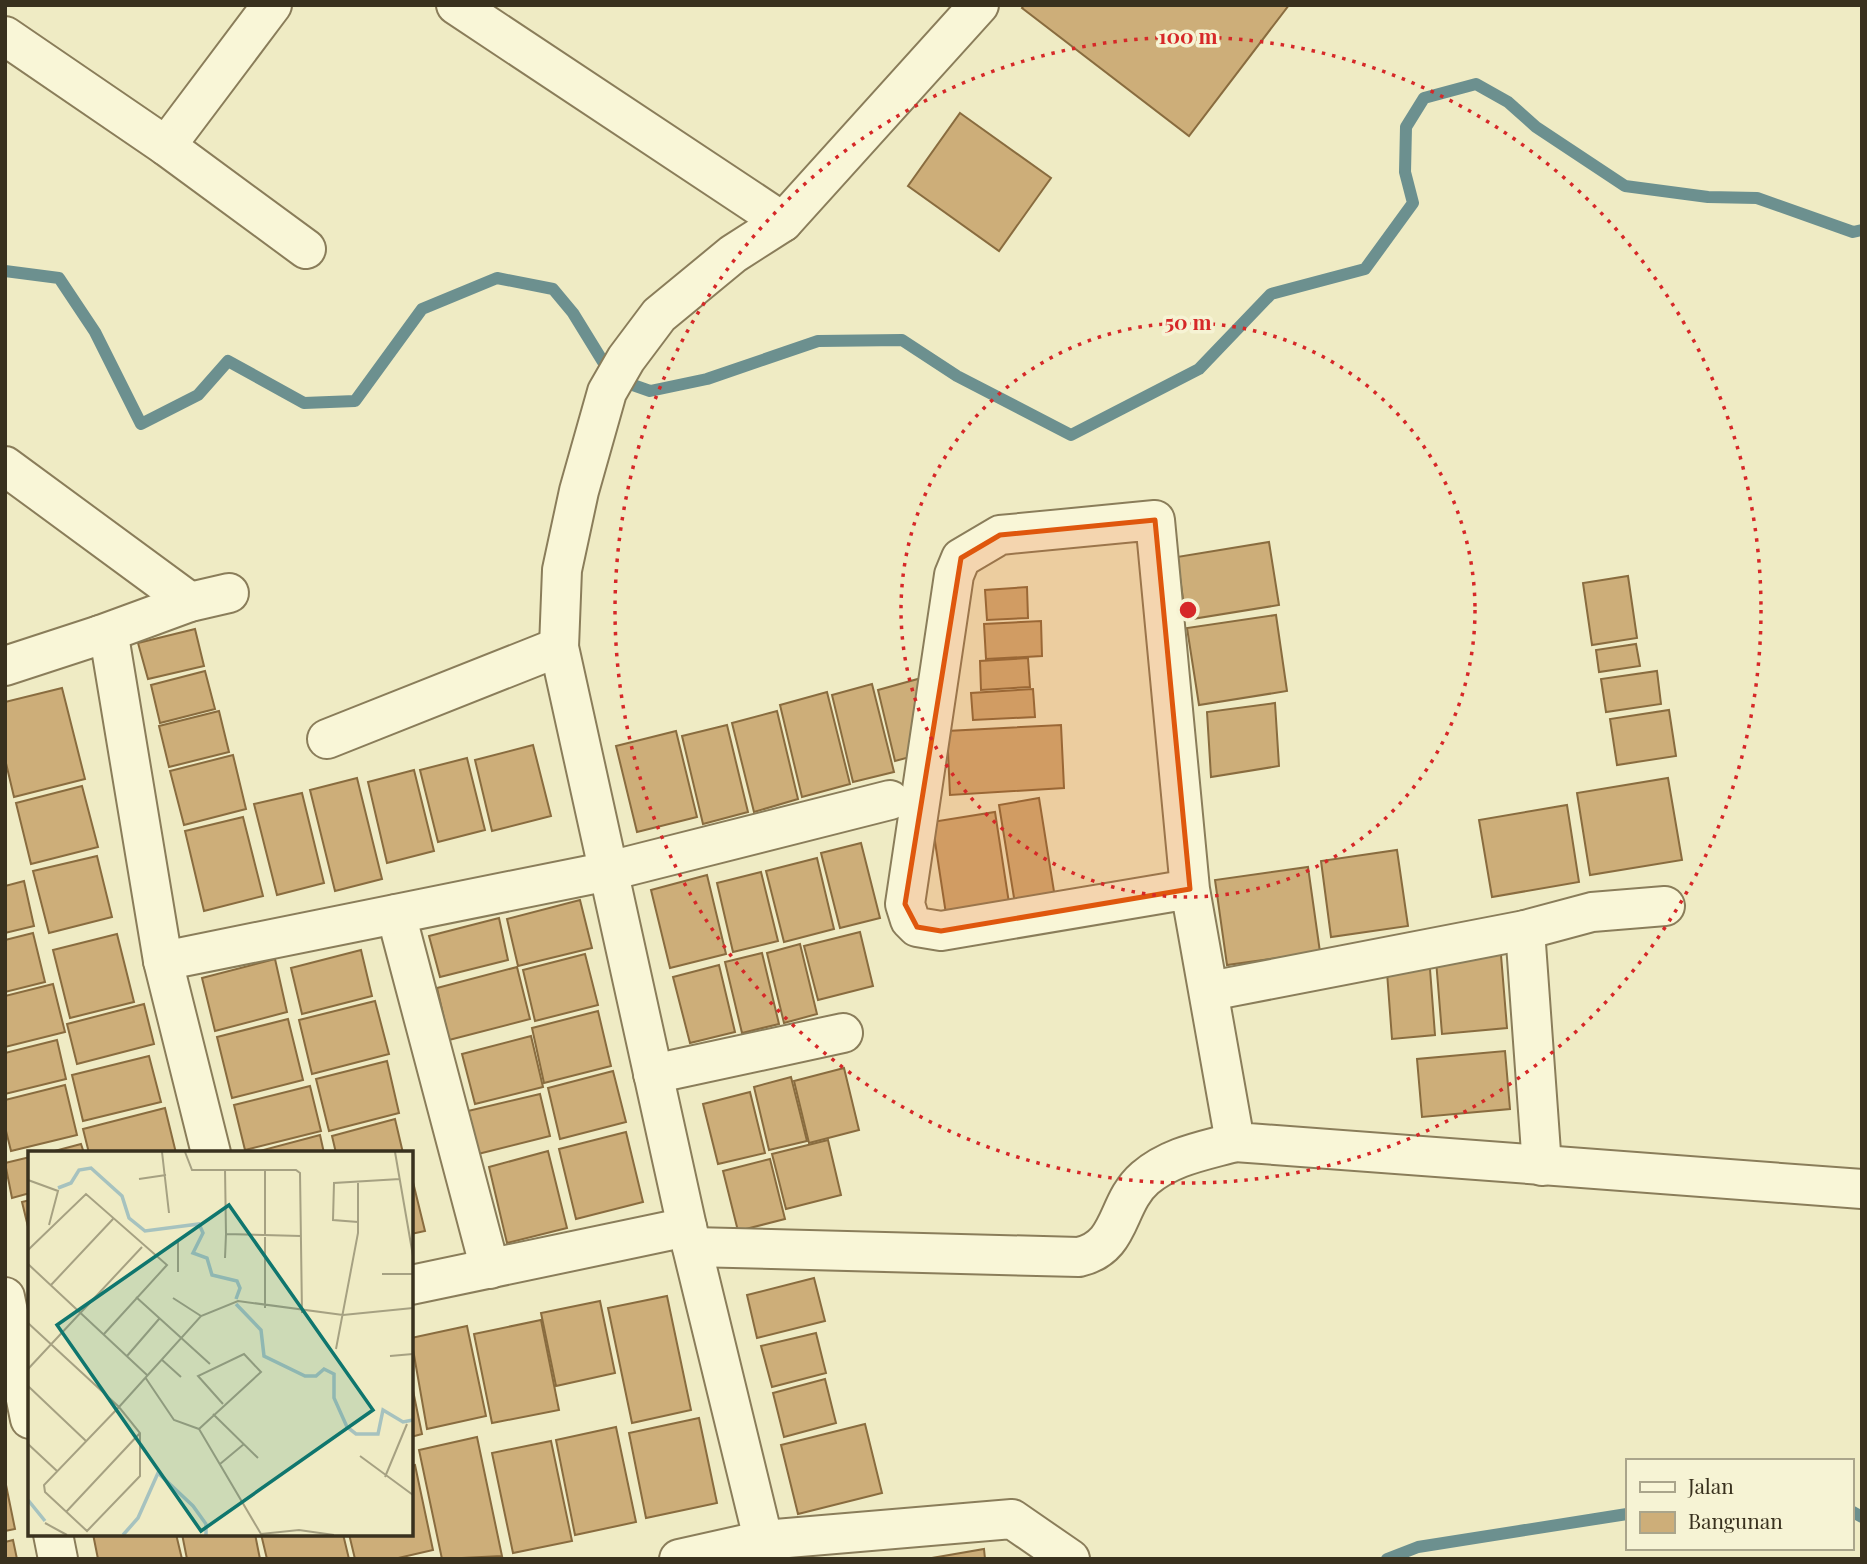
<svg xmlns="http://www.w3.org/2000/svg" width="1867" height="1564" font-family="'Playfair Display',serif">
	<rect width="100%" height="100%" fill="#efebc4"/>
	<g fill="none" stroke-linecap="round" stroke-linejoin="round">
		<g stroke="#6c908f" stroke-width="12">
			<polyline points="5,271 59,278 95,332 141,424 198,395 228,361 304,403 355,401 422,309 497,278 553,289 573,313 613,378 650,391 707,379 818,341 902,340 957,376 1071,435 1199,369 1271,294 1365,269 1413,203 1405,172 1406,127 1424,98 1476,84 1508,102 1536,127 1625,186 1708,197 1757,198 1853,232 1862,230"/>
			<polyline points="1851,1511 1862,1517"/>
			<polyline points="1387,1559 1418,1547 1627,1514"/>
		</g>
	</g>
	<g fill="#cdae79" stroke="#896c3f" stroke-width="2">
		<polygon points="1024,5 1289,5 1189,136 1022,8"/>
		<polygon points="960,113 1051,178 999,251 908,186"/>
		<polygon points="1269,542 1279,605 1186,620 1177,557"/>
		<polygon points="1628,576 1637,638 1592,645 1583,583"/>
		<polygon points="1027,587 1028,618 987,620 985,590"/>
		<polygon points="1276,615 1287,691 1199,705 1187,628"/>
		<polygon points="1041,621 1042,656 986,659 984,624"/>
		<polygon points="195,629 204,666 148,679 138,643"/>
		<polygon points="1636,644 1640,666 1599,672 1596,650"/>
		<polygon points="1028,658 1030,687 981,690 980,661"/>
		<polygon points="205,671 215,709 160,723 151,685"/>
		<polygon points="1657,671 1661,704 1606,712 1601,679"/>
		<polygon points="925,677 910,757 895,761 878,690"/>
		<polygon points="872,684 894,772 853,782 832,695"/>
		<polygon points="62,688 85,779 14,797 5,759 5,702"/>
		<polygon points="1033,689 1035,717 973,720 971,693"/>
		<polygon points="827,692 850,784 802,797 780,705"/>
		<polygon points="1275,703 1279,766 1211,777 1207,712"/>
		<polygon points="1669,710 1676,756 1617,765 1610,719"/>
		<polygon points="219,711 229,752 169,767 159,726"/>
		<polygon points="777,711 798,799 754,812 732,723"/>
		<polygon points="727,725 748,812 703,824 682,736"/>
		<polygon points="1061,725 1064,788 950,795 947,731"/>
		<polygon points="676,731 697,817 637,832 616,746"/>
		<polygon points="533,745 551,816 492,831 475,760"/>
		<polygon points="233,755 246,809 184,825 170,771"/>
		<polygon points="467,758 485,830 438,842 420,770"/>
		<polygon points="414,770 434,851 387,863 368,782"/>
		<polygon points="357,778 382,879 335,891 310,790"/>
		<polygon points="1668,778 1682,860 1590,875 1577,793"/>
		<polygon points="82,786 98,847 31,864 16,803"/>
		<polygon points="302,793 324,883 277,895 254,804"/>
		<polygon points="1039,798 1056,904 1016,910 999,805"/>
		<polygon points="1567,805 1579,882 1492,897 1479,820"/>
		<polygon points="995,812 1009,903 946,914 932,822"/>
		<polygon points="243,817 263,896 204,911 185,831"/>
		<polygon points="861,843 880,918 840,928 821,853"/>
		<polygon points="1397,850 1408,926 1331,937 1321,861"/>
		<polygon points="97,856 112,917 49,933 33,871"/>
		<polygon points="817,858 834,929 784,942 766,871"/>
		<polygon points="1308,867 1320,952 1227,965 1215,880"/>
		<polygon points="761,872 778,941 733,952 717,883"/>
		<polygon points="707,875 726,954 670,968 651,890"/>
		<polygon points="24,881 34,926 5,933 5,886"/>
		<polygon points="580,900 592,948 518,966 507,919"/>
		<polygon points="499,918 508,960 440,977 429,936"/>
		<polygon points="860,932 873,986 818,1000 804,946"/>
		<polygon points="33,933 45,982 5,992 5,940"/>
		<polygon points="117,934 134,1002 70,1018 53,950"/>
		<polygon points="1500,943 1507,1028 1442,1034 1435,948"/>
		<polygon points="800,944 817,1014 784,1023 767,953"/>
		<polygon points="361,950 372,996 302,1014 291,968"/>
		<polygon points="762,953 779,1024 742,1033 725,962"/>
		<polygon points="585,954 598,1005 535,1021 523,970"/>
		<polygon points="1429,956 1435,1035 1392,1039 1386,959"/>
		<polygon points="275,959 287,1012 215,1031 202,978"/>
		<polygon points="719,965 735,1032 690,1043 673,977"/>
		<polygon points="517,967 530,1019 449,1040 437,988"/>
		<polygon points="53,984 65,1032 5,1047 5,996"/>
		<polygon points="375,1001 389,1054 312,1074 299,1020"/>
		<polygon points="144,1004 154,1044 77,1064 67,1024"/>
		<polygon points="598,1011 611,1066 544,1083 532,1028"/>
		<polygon points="288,1019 303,1080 232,1098 217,1037"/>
		<polygon points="531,1036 543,1087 475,1104 462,1054"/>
		<polygon points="57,1040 66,1079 5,1094 5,1053"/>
		<polygon points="1505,1051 1510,1109 1422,1117 1417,1059"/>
		<polygon points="149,1056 161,1102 83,1121 72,1075"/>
		<polygon points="387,1061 399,1113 329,1131 316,1079"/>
		<polygon points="844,1068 859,1130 809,1143 794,1081"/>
		<polygon points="613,1071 626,1122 560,1139 548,1088"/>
		<polygon points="791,1077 807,1141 769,1150 754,1087"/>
		<polygon points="65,1085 77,1135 11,1151 5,1127 5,1100"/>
		<polygon points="310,1086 321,1131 245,1150 234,1105"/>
		<polygon points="750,1092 765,1153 718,1164 703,1104"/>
		<polygon points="540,1094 550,1136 478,1154 468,1111"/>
		<polygon points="165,1108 176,1153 89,1153 83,1129"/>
		<polygon points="395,1119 403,1153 336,1153 332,1136"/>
		<polygon points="626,1132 643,1202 576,1219 559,1149"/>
		<polygon points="320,1135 324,1153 252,1153"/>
		<polygon points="828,1140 841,1195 786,1209 772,1154"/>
		<polygon points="81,1144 84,1153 47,1153"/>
		<polygon points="548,1151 567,1228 507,1243 489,1167"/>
		<polygon points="30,1157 30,1193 12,1198 5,1163"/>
		<polygon points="770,1159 785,1219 738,1231 723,1171"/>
		<polygon points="411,1174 425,1231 411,1234"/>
		<polygon points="30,1200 30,1235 22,1202"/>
		<polygon points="814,1278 825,1321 757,1338 747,1295"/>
		<polygon points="667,1296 691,1410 632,1423 608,1308"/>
		<polygon points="600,1301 615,1373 556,1386 541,1313"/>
		<polygon points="541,1320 559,1410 492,1423 474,1334"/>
		<polygon points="467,1326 486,1416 427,1429 411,1338"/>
		<polygon points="816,1333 826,1373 772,1387 761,1346"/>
		<polygon points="825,1379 836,1423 784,1437 773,1393"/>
		<polygon points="411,1381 422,1434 411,1437"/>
		<polygon points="699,1418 717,1503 646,1518 629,1433"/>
		<polygon points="865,1424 882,1493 798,1514 781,1445"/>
		<polygon points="616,1427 636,1522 575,1535 556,1440"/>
		<polygon points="477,1437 502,1556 442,1559 419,1450"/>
		<polygon points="551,1441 572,1541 513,1553 492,1453"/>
		<polygon points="415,1465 433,1550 394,1559 355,1559 349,1534 411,1534 411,1466"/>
		<polygon points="5,1480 15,1529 5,1531"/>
		<polygon points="93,1534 176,1534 182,1559 98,1559"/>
		<polygon points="182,1534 255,1534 260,1559 187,1559"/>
		<polygon points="261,1534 343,1534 349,1559 267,1559"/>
		<polygon points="13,1540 17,1559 5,1559 5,1542"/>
		<polygon points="984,1549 985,1559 926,1559"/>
	</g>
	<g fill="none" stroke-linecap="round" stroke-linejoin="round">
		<g stroke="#8a7d5a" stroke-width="42">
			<g id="minor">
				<polyline points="456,5 783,222"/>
				<polyline points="5,36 166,146 272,5"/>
				<polyline points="166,146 306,249"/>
				<polyline points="5,466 190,602"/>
				<polyline points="100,635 190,602 229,593"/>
				<polyline points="5,666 100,635 111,648 163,961 211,1153"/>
				<polyline points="327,739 559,647"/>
				<polyline points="1190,889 941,931 917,927 910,920 905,904 954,575 961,558 1000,535 1155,520 1190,889 1235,1142 1862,1189"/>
				<polyline points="396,914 490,1269"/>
				<polyline points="1525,930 1542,1166"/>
				<polyline points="163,961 609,871 890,800"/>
				<polyline points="1210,991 1525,930 1592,912 1665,906"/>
				<polyline points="653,1074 843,1033"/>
				<path d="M692 1247 1079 1257C1123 1247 1115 1204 1145 1178 1171 1156 1203 1151 1235 1142"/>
				<polyline points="411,1285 687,1227"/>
				<polyline points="5,1297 30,1419"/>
				<polyline points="53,1534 58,1559"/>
				<polyline points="679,1559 764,1540 1012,1519 1070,1559"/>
				<polyline points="768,1559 687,1227 559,647 562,570 579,491 607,392 626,359 659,315 733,254 783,222 979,5"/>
			</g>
		</g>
		<use href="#minor" stroke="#f9f6d7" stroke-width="38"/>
	</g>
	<path fill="#df570d" fill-opacity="0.2" stroke="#df570d" stroke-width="5" stroke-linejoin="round" d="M1155 520 1190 889 941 931 917 927 905 904 961 558 1000 535Z"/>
	<g fill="none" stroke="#d62828" stroke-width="3.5" stroke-dasharray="3.5 7">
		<circle cx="1188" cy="610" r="287"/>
		<circle cx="1188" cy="610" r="573"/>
	</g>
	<g transform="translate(28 1151)">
		<rect width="385" height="385" fill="#efebc4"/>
		<path fill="none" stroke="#a6c2bf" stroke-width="3.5" d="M30 37 43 32 51 19 63 17 94 45 101 67 117 80 171 73 175 82 165 102 179 107 184 124 209 130 212 137 208 148M208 153 233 179 236 205 277 225H288L296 218 306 223V247L319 276 328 283H350L355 259 375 271 385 269M0 349 17 370M95 384 110 367 130 322 165 355 178 373V384"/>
		<path fill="none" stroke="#a6a182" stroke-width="2" d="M134 1 141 62M157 1 164 19H237M367 1 385 105M197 18 198 83 273 85M111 28 138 24M0 29 30 40 21 74M330 71 305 69 306 32 372 28M0 99 58 43 139 114 76 183M197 107 198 83M0 113 119 224M150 121V90M354 123H385M23 134 85 68M108 146 182 213M145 147 173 165M237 157V19H268L272 22 274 162M0 172 91 256 112 282V325L59 380 17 341 16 334 91 256 173 165 210 150 315 164 385 157M308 198 330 82V30M99 205 131 168M362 205 385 203M133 208 153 226M0 218 114 96M117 226 146 269 171 278M0 235 58 290M195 253 170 225 216 203 233 221 171 278 233 383 271 379 306 384M185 263 230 307M0 293 29 320M332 305 385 344M192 313 216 293M357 326 379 273M38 361 112 282M17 372 39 384"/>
		<path fill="#0f766e" fill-opacity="0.15" stroke="#0f766e" stroke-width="3.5" d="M201 54 345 259 173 380 29 174Z"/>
		<rect width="385" height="385" fill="none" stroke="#39311e" stroke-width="3.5"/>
	</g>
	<circle cx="1188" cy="610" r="10" fill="#d62828" stroke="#f6f3d4" stroke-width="3.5"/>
	<g font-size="21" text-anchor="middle" font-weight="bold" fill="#d62828" stroke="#f6f3d4" stroke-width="7" stroke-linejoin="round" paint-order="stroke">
		<text x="1188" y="44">100 m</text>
		<text x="1188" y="330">50 m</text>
	</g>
	<rect width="1867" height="1564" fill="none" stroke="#39311e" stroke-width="14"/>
	<rect x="1626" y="1459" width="228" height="91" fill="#f6f3d4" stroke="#aaa58b" stroke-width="2"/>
	<rect x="1640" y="1482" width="35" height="10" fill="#f9f6d7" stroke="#aaa58b" stroke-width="2"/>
	<text x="1688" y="1494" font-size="21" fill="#39311e">Jalan</text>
	<rect x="1640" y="1512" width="35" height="21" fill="#cdae79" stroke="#aaa58b" stroke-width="2"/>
	<text x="1688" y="1529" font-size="21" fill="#39311e">Bangunan</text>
</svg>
